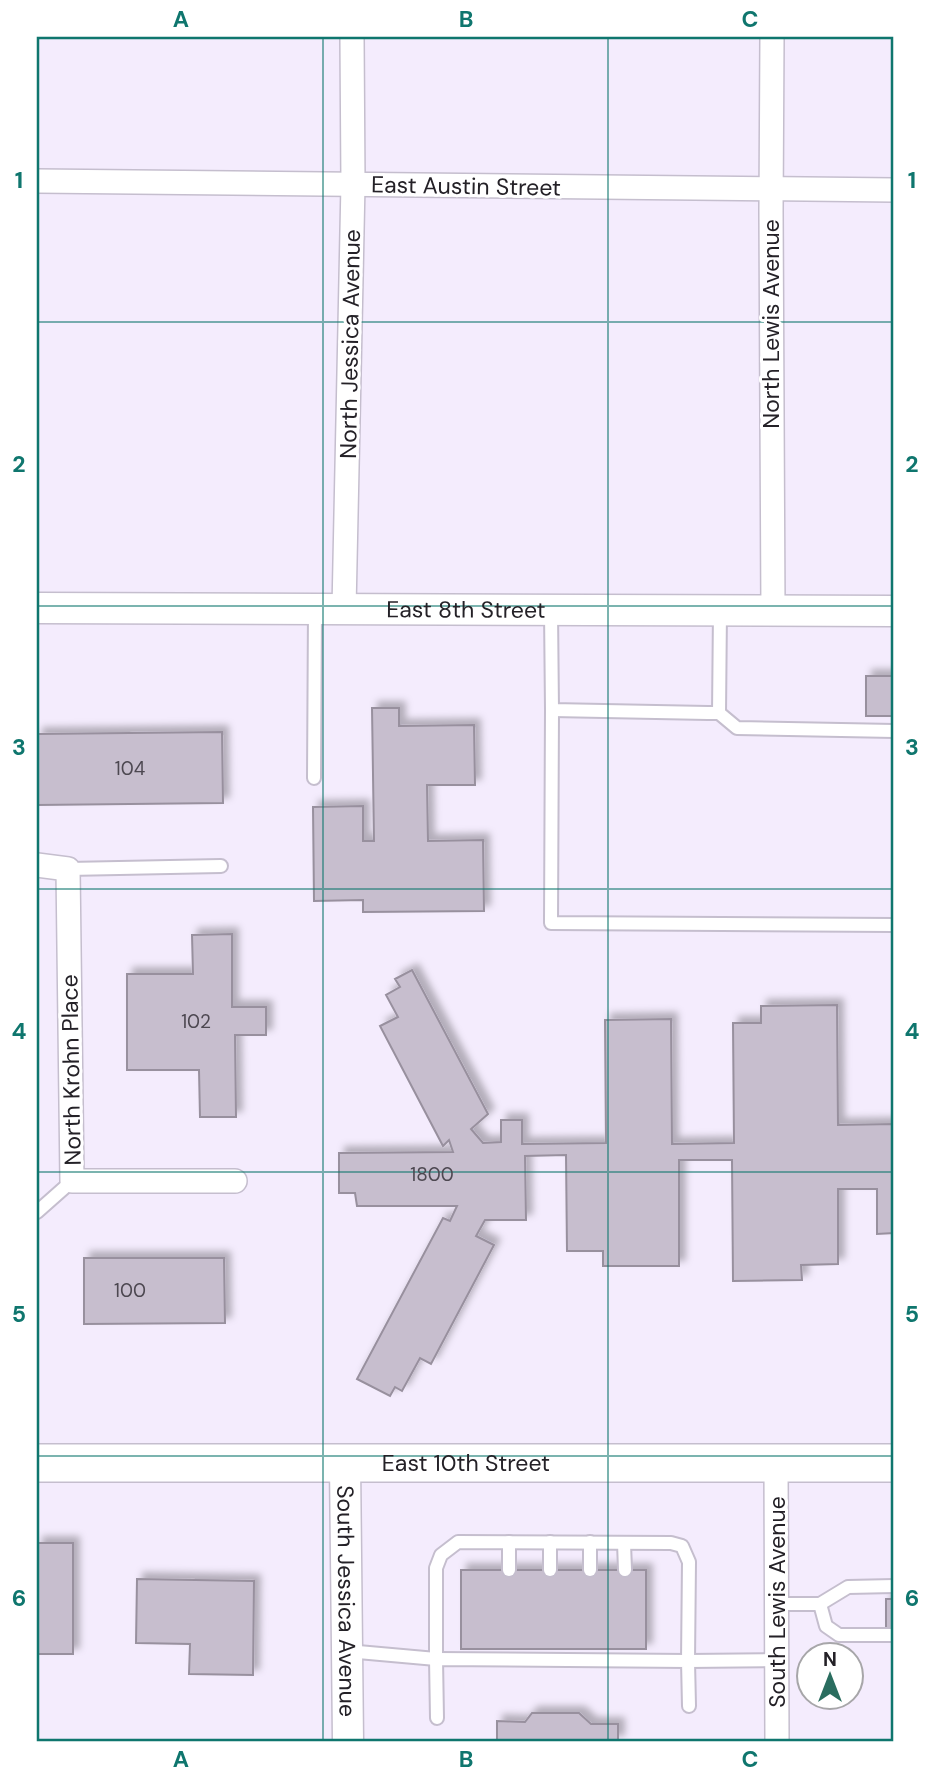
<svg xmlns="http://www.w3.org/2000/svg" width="931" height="1778" font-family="'DM Sans',sans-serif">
	<defs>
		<filter id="shadow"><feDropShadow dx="6" dy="-6" stdDeviation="3.5" flood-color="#0004"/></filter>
	</defs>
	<rect width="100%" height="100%" fill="#f4ecfd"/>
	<g fill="#c7bece" stroke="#98909e" stroke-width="2" filter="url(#shadow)">
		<rect x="866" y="676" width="28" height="40"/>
		<polygon points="372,708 399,708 399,726 474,725 475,785 427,785 428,841 483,840 484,911 363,912 363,900 314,901 313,807 363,806 363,841 374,841"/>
		<polygon points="222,732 223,803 37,805 37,734"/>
		<polygon points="232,934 232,1007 266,1007 266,1035 235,1035 236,1117 200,1117 199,1070 127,1070 127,974 193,974 192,935"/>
		<polygon points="412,970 488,1114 471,1129 483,1143 501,1142 501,1120 522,1120 522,1144 606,1143 605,1020 671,1019 672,1144 734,1143 733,1023 761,1023 761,1006 837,1005 838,1125 894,1124 894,1233 877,1234 877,1189 838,1189 838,1264 801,1265 802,1280 733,1281 732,1160 679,1160 679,1266 603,1266 603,1251 567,1251 566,1155 525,1156 526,1220 485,1220 476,1236 494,1245 431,1364 420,1358 402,1391 395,1387 390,1396 357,1379 443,1218 450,1221 457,1206 357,1206 355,1193 339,1193 339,1153 453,1152 449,1140 443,1146 380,1026 398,1017 386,995 400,987 395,979"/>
		<polygon points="84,1258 224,1258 225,1323 84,1324"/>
		<rect x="37" y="1543" width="36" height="111"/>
		<rect x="461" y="1570" width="185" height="79"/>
		<polygon points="137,1579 254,1581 253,1675 189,1674 190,1644 136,1643"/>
		<rect x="886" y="1599" width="8" height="32"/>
		<polygon points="532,1713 579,1713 591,1724 618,1724 618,1741 497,1741 497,1721 525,1722"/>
	</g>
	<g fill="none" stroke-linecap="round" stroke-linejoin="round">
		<g stroke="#c5bece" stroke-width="16">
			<g id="service">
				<polyline points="551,611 552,710 708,713 719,713 720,611"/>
				<polyline points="552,710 551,923 894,925"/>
				<polyline points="719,713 737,728 894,731"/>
				<polyline points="314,778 315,609"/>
				<polyline points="68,869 221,866"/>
				<polyline points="37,1212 72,1181"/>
				<polyline points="509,1542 509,1570"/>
				<polyline points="550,1542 550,1570"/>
				<polyline points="624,1543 625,1570"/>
				<polyline points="590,1570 590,1542"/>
				<polyline points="776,1604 820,1604 848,1587 894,1586"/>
				<polyline points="820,1604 826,1626 839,1635 894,1635"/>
				<polyline points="347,1651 436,1659 436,1568 441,1555 458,1542 671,1543 682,1546 689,1562 688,1661 777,1660"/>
				<polyline points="437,1718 436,1659 688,1661 689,1706"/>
			</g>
		</g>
		<g stroke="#c5bece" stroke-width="26">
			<g id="minor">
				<polyline points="772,37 771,211 773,612"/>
				<polyline points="37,181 894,190"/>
				<polyline points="344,609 353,184 352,37"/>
				<polyline points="37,865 68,869 72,1181 235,1181"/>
				<polyline points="776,1463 777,1741"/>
			</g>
		</g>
		<g stroke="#c5bece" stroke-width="33">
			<g id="tertiary">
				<path id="s1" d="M37 608 894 611"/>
				<path id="s2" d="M345 1463 348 1741"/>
			</g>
		</g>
		<g stroke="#c5bece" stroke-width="40">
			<g id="primary">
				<path id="s3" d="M37 1463H894"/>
			</g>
		</g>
		<use href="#service" stroke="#fff" stroke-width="12"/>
		<use href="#minor" stroke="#fff" stroke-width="23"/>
		<use href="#tertiary" stroke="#fff" stroke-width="30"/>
		<use href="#primary" stroke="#fff" stroke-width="37"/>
	</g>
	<path fill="none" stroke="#0f766e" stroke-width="2" stroke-opacity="0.55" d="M323 37V1741M608 37V1741M37 322H894M37 606H894M37 889H894M37 1172H894M37 1456H894"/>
	<g text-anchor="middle" stroke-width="6" stroke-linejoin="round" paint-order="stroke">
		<g font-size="19" fill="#4d4851">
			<text x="130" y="775">104</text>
			<text x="196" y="1028">102</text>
			<text x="432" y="1181">1800</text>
			<text x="130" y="1297">100</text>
		</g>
		<g font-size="23" fill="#242127" stroke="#fff">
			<text transform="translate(466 186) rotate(1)" y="8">East Austin Street</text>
			<text transform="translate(771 324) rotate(-90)" y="8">North Lewis Avenue</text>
			<text transform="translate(350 344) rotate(-89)" y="8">North Jessica Avenue</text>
			<text dy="8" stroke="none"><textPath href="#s1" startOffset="429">East 8th Street</textPath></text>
			<text transform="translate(71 1070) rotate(-91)" y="8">North Krohn Place</text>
			<text dy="8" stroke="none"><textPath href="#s3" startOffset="429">East 10th Street</textPath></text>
			<text dy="8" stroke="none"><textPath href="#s2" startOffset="138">South Jessica Avenue</textPath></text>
			<text transform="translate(777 1602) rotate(-90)" y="8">South Lewis Avenue</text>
		</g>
	</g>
	<rect width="931" height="1778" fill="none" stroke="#ffffff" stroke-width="77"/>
	<g transform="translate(830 1676)"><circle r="33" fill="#ffffff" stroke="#a7a6a9" stroke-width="2"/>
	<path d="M0-5L12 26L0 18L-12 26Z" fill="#2a6d5f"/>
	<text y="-10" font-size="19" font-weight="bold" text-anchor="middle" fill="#242127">N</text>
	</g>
	<rect x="38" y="38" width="854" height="1702" fill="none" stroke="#0f766e" stroke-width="2.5"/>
	<g font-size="23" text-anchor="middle" font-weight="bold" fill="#0f766e">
		<text x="181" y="27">A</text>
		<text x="466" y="27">B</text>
		<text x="750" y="27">C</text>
		<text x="19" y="188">1</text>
		<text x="912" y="188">1</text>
		<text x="19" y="472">2</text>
		<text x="912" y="472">2</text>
		<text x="19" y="755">3</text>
		<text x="912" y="755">3</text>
		<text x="19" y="1039">4</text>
		<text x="912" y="1039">4</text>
		<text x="19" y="1322">5</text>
		<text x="912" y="1322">5</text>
		<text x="19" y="1606">6</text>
		<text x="912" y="1606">6</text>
		<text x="181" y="1767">A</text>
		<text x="466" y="1767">B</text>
		<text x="750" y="1767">C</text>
	</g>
</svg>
